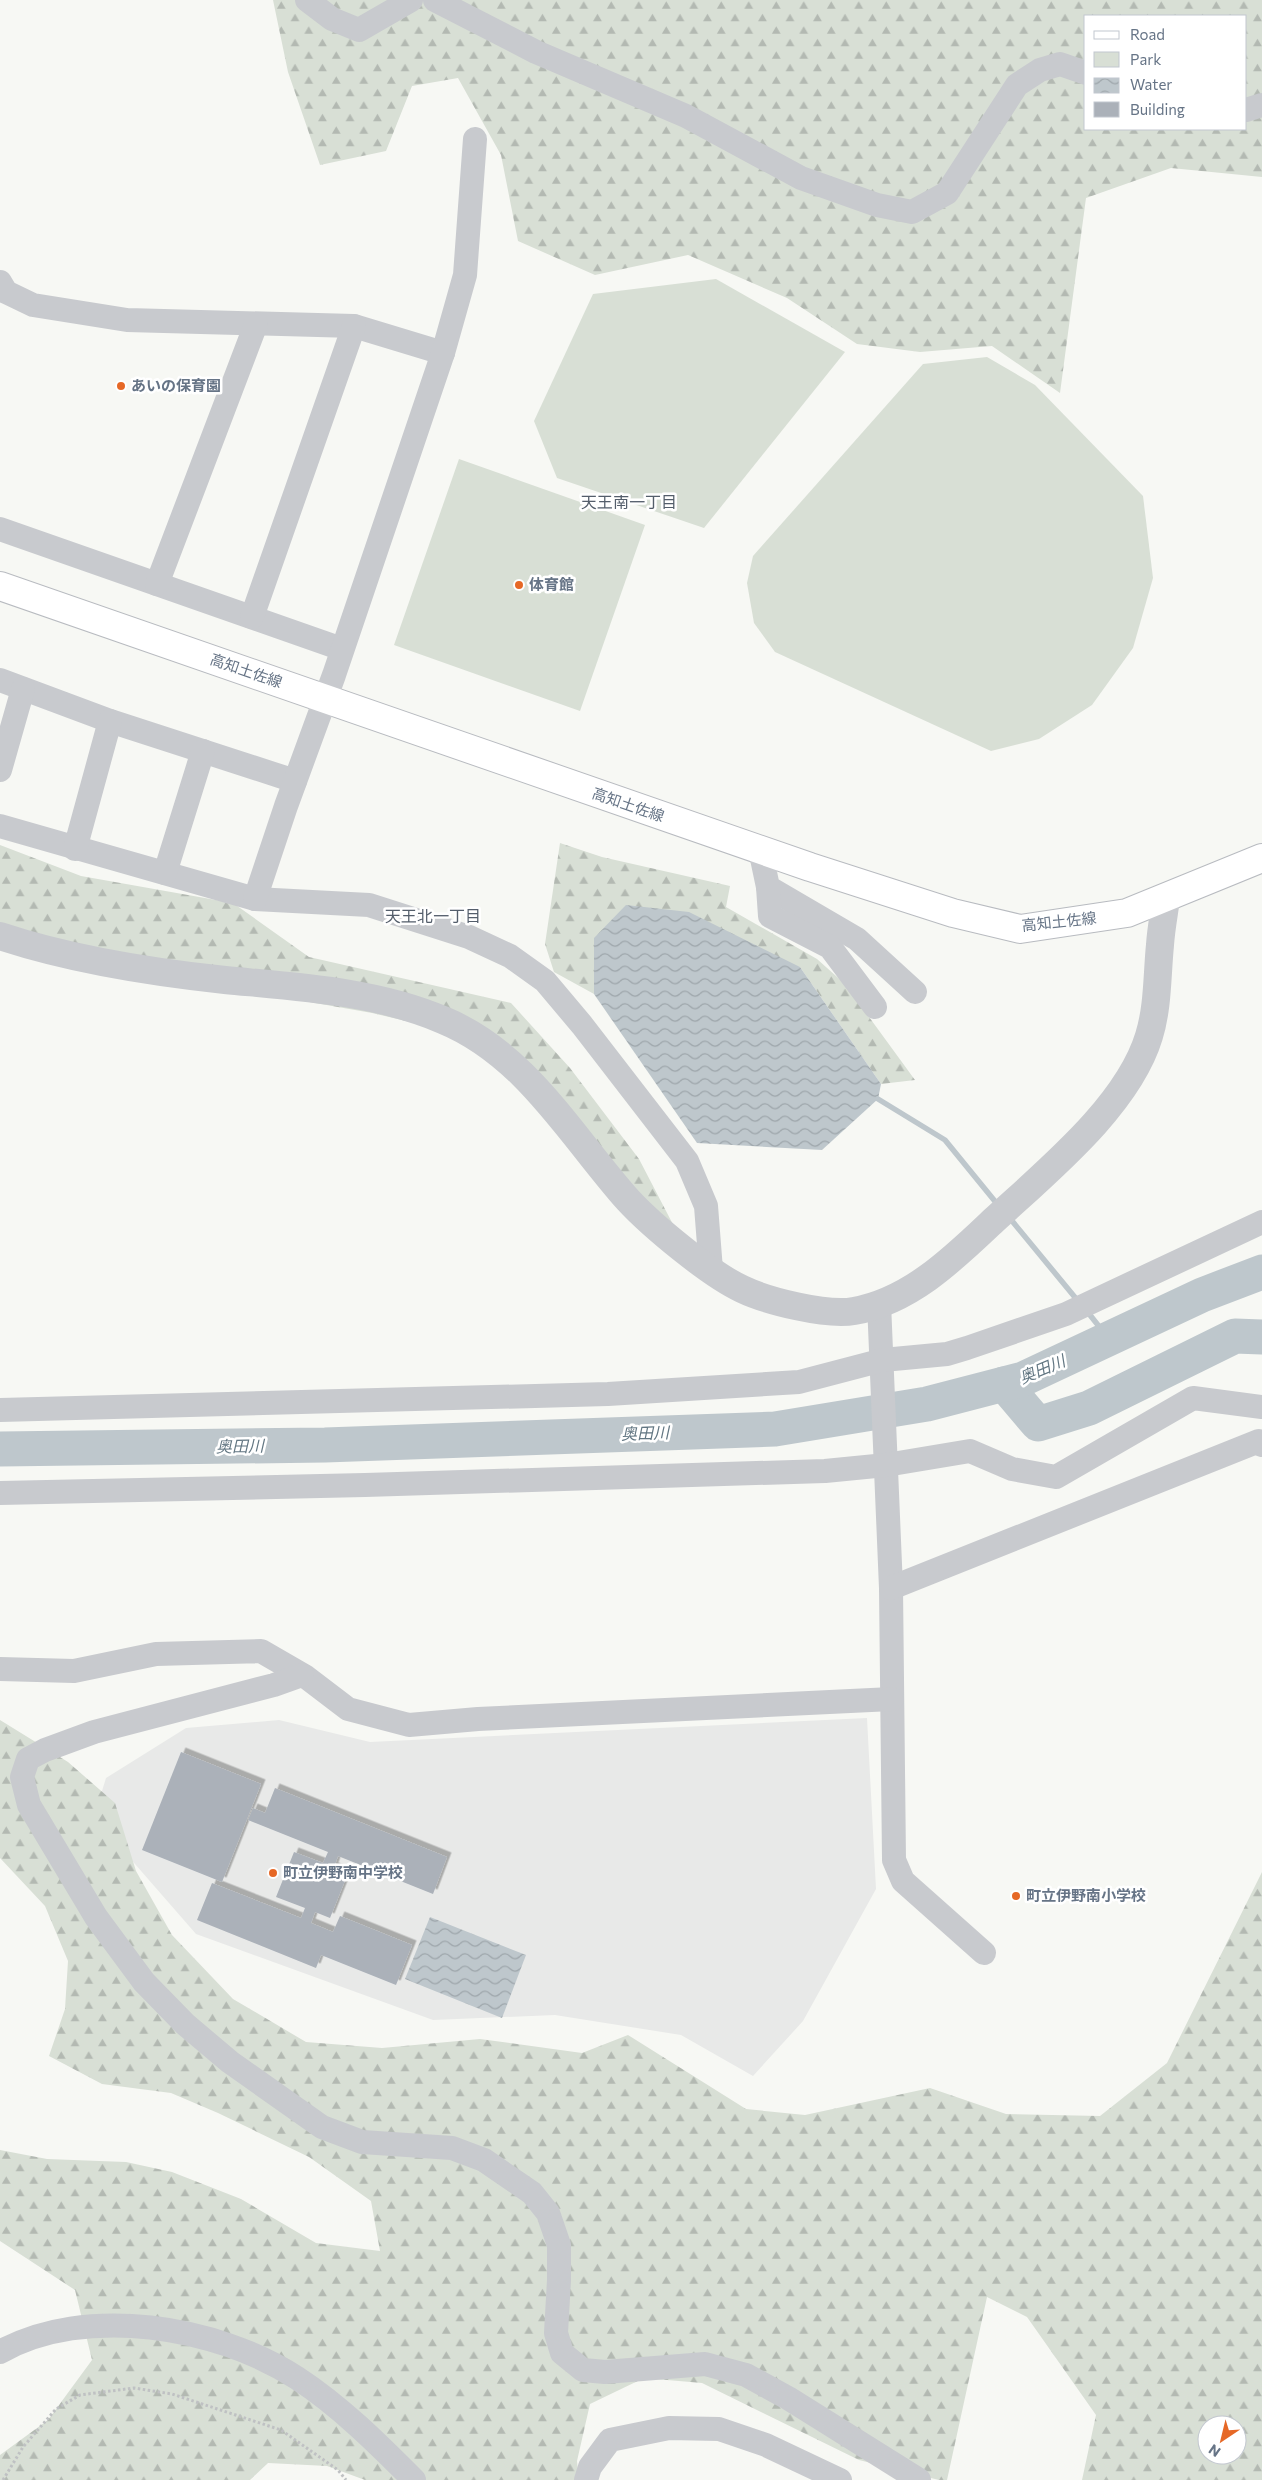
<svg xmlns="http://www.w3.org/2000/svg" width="1262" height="2480" font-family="Commissioner,'Noto Sans JP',sans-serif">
	<defs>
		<pattern id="forest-firs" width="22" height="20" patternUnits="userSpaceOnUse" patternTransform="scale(1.25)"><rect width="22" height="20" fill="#d8dfd5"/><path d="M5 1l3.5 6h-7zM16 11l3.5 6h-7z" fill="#b3b9b2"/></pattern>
		<pattern id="water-waves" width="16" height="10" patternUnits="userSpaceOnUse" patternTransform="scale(1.25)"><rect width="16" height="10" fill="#bec7cc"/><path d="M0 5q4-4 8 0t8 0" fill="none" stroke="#9ea6ab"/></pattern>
		<filter id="shadow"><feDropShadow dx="4.5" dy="-4.5" stdDeviation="0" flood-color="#0004"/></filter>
	</defs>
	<rect width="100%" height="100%" fill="#f7f8f4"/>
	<polygon fill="#e8e9e8" points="867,1718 876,1889 803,2021 753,2076 681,2035 555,2015 433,2020 196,1934 94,1817 106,1778 186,1728 279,1720 370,1742"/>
	<g fill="url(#forest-firs)" fill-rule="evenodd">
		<path d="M273 0H1262V177L1171 168 1086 198 1060 393 992 346 920 352 857 344 787 298 688 255 595 275 518 241 501 155 458 78 412 86 386 151 320 165 288 72ZM1086 16H1246V129H1086Z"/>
		<polygon points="560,843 602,857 730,886 726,907 817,959 845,984 915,1080 881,1084 800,967 594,938 594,994 554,972 545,944"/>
		<polygon points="0,845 81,876 233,903 309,957 511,1003 570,1068 639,1159 692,1261 487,1040 372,1013 140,972 0,938"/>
		<path d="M0 1720 68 1762 115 1803 136 1871 172 1935 233 1999 306 2042 382 2048 480 2039 582 2053 628 2035 746 2109 805 2115 930 2088 1006 2114 1100 2116 1167 2063 1262 1872V2480H1082L1096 2415 1027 2317 987 2297 947 2480H939L859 2460 702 2383 644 2378 590 2404 577 2461 579 2480H365L327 2466 268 2463 250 2480H0V2455L48 2420 92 2360 75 2290 0 2241V2150L47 2159 126 2162 172 2172 241 2199 316 2243 380 2251 371 2201 309 2157 218 2113 171 2093 102 2084 49 2056 65 2009 68 1961 45 1906 0 1858ZM1207 2425H1237V2455H1207Z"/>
	</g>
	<g fill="#d8dfd5">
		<polygon points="716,279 845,352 704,528 557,478 534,421 593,294"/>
		<polygon points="987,357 1035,385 1143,496 1153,578 1133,648 1092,705 1039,739 991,751 775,652 754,623 747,583 753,556 923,364"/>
		<polygon points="459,459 645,525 580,711 394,645"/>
	</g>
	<g fill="url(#water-waves)">
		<polygon points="626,905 689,912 800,967 881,1084 878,1099 822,1150 697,1143 594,994 594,938"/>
		<polygon points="430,1917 526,1955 502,2018 405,1979"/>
	</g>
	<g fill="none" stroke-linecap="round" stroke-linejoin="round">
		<g stroke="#bec7cc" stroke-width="5.5">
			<polyline points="878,1099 945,1140 998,1205"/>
			<polyline points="1008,1216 1078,1301"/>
			<polyline points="1086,1310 1109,1339"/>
		</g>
		<g stroke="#bec7cc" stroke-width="35">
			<polyline points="1004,1384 1038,1424 1089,1408 1235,1336 1262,1337"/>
			<polyline points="0,1449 325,1445 775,1429 927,1404 1023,1379 1202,1295 1262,1272"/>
		</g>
	</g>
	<g fill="#abb1b9" filter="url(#shadow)">
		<polygon points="181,1752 261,1784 222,1882 142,1850"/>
		<polygon points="275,1788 447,1857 433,1894 338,1856 334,1867 348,1873 330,1918 315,1912 311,1923 333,1932 340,1916 412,1945 396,1985 321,1955 316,1968 197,1920 212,1883 301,1918 305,1908 276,1897 294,1852 323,1863 328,1852 248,1820 253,1808 265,1813"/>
	</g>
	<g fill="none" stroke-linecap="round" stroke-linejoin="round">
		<g stroke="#b8bbc0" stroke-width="30">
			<polyline id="primary" points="0,586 810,867 953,913 1020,929 1127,913 1262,858"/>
		</g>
		<polyline stroke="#bfc1c3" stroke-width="3" stroke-dasharray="2.5 2.5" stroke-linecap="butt" points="3,2480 23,2447 56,2409 80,2395 134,2388 172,2394 281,2430 338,2470 346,2480"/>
		<g stroke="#c8cace" stroke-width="24">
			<polyline points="307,0 332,19 359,30 411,0"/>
			<polyline points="435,0 536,52 686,116 801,178 877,205 912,212 947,193 1017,85 1040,70 1060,64 1086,73"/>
			<polyline points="1246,110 1262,105"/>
			<polyline points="0,282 6,292 33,305 127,320 354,326 443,353"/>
			<polyline points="0,529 342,649"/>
			<polyline points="157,584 256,324"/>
			<polyline points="252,617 354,326"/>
			<polyline points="0,680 110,721 295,781"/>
			<polyline points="0,770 23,689"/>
			<polyline points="0,826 255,899 369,905 469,937 510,956 545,981 582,1025 687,1161 706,1206 711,1270"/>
			<polyline points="75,849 110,721"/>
			<polyline points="760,849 768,887 857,939 915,992"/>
			<polyline points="165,873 203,751"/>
			<polyline points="768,887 770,916 830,947 875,1007"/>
			<polyline points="255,899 286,806 334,675 443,353 465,275 475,139"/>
			<polyline points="879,1303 891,1588 894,1860 903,1881 984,1953"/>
			<polyline points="0,1410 608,1394 799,1382 883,1360 947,1354 967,1348 1066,1314 1262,1222"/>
			<polyline points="0,1493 365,1485 825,1471 886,1465 970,1451 1012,1469 1056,1477 1193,1398 1262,1407"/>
			<polyline points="891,1588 1259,1441 1262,1445"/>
			<polyline points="0,1669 74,1671 156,1654 261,1651 306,1677 348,1709 409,1725 478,1719 892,1699"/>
			<polyline points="302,1675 274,1685 94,1732 45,1750 28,1759 22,1777 29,1805 96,1917 144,1982 185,2024 230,2062 322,2127 362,2142 452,2148 484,2160 532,2193 548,2213 559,2245 559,2280 556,2333 562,2353 583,2370 605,2372 705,2364 746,2375 788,2398 919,2480"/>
			<path d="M0 2352C85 2304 217 2326 297 2378 340 2406 378 2444 414 2480"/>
			<polyline points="586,2480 590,2467 610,2440 669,2428 719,2429 766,2445 840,2480"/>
		</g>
		<path stroke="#c8cace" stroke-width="28" d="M0 936C72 960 150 972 225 980 298 987 375 991 443 1020 526 1054 571 1136 628 1200 652 1226 710 1274 742 1289 767 1301 827 1316 854 1311 910 1301 953 1259 993 1221 1046 1172 1128 1106 1149 1036 1158 1007 1157 975 1160 945 1161 929 1164 914 1166 899"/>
		<use href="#primary" stroke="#fff" stroke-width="28"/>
	</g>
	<g fill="#e66826" stroke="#fff" stroke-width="2">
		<circle cx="121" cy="386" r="5"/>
		<circle cx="519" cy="585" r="5"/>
		<circle cx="273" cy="1873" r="5"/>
		<circle cx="1016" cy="1896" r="5"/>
	</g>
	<g text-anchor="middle" stroke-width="5" stroke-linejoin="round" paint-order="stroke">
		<g font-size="15" font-weight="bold" fill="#667486" stroke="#fff" text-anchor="start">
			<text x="131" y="391">あいの保育園</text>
			<text x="529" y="590">体育館</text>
			<text x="283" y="1878">町立伊野南中学校</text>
			<text x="1026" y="1901">町立伊野南小学校</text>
		</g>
		<g font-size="15" fill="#667486" stroke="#fff">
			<text transform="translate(246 671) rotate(19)" y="5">高知土佐線</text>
			<text transform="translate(628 805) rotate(19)" y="5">高知土佐線</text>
			<text transform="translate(1059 922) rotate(-6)" y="5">高知土佐線</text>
		</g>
		<g font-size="16" fill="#545e6b" stroke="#fff">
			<text x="629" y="508">天王南一丁目</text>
			<text x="433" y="922">天王北一丁目</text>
		</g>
		<g font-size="16" font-style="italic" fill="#627682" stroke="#fff">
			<text transform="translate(1042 1369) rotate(-23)" y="6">奥田川</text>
			<text transform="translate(645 1433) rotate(-2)" y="6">奥田川</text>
			<text transform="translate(240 1446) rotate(-1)" y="6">奥田川</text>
		</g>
	</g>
	<rect x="1084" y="15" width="162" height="115" fill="#ffffff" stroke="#c2c7cf"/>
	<rect x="1094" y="31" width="25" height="8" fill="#ffffff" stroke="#c2c7cf"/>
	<text x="1130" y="40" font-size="15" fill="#667486">Road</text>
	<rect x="1094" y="52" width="25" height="15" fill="#d8dfd5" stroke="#c2c7cf"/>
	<text x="1130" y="65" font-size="15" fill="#667486">Park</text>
	<rect x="1094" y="78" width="25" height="15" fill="url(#water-waves)" stroke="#c2c7cf"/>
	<text x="1130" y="90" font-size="15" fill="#667486">Water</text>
	<rect x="1094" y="102" width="25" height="15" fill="#abb1b9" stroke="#c2c7cf"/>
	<text x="1130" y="115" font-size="15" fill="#667486">Building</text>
	<g transform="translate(1222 2440) rotate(215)"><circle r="24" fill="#ffffff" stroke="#c2c7cf"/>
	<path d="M0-4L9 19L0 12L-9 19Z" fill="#e66826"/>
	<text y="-8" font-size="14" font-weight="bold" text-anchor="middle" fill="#667486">N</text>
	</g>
</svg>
